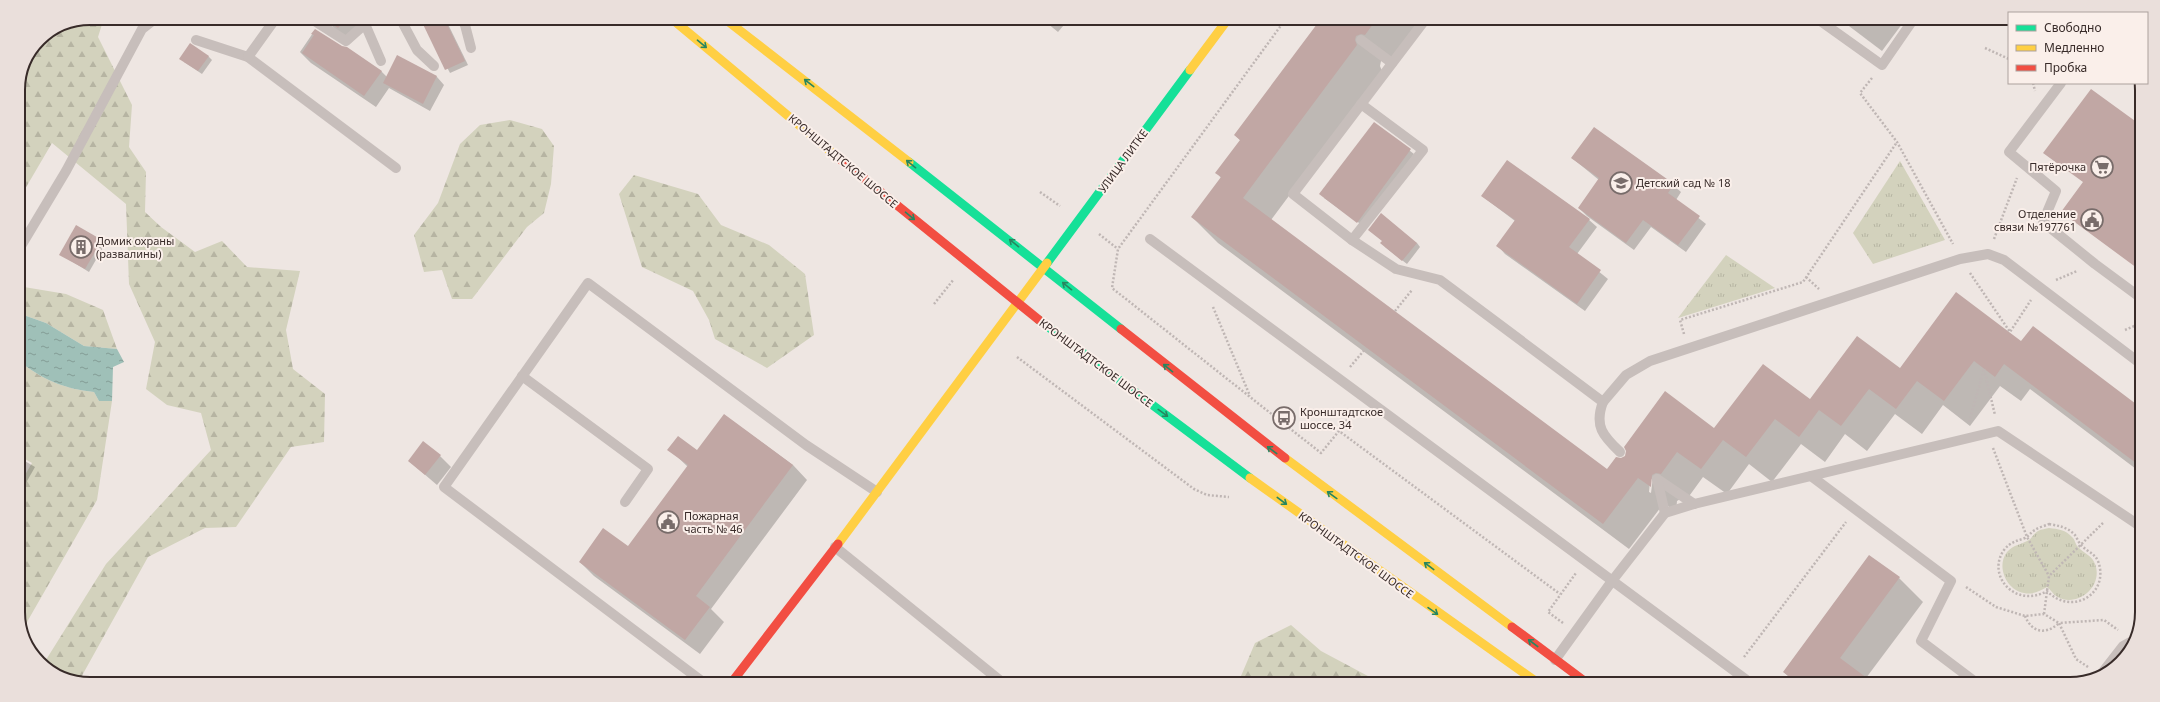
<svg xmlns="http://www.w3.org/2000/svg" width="2160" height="702" font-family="'Noto Sans',sans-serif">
	<defs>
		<pattern id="forest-firs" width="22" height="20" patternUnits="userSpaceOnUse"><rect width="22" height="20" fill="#d3d2bd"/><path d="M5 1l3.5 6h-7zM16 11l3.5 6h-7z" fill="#b6b4a2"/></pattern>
		<pattern id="park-tufts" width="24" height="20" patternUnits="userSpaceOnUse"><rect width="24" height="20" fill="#d3d2bd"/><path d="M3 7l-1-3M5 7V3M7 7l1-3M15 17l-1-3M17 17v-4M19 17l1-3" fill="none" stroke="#b6b4a2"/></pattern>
		<pattern id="water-ripples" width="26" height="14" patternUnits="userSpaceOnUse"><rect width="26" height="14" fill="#9fc0b8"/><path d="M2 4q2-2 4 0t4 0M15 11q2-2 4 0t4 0" fill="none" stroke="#839c96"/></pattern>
	</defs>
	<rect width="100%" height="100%" fill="#eee6e2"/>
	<g fill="url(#forest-firs)">
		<polygon points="90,18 104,18 98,37 132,105 129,147 146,172 145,212 161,227 195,252 222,241 247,267 300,271 286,330 293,369 325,394 324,442 291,447 236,527 205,528 148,557 79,681 71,681 44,663 106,564 211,450 201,413 167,405 146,389 155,342 129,284 126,204 52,143 18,201 18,90 24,62 39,39 63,23"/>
		<polygon points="510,120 542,129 554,146 551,184 544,213 527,227 472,299 452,299 442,270 424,272 414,235 438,203 460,144 480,125"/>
		<polygon points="634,175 698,194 721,225 769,245 805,274 814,335 767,368 715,339 709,320 693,291 642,267 619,194"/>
		<polygon points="18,286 66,294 103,310 117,349 84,346 46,323 18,313"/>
		<path d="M18 360C41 379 64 389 94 392L99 401H112L97 500 23 629 18 617V487L32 463 18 455Z"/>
		<polygon points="1291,625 1321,651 1381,683 1238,683 1255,643"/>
	</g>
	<g fill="url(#park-tufts)">
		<polygon points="1900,161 1945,240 1873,264 1853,233"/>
		<polygon points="1726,255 1775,288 1678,318"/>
		<path d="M2049 528C2058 529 2066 530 2072 537 2075 539 2075 544 2078 547 2084 554 2092 555 2095 564 2104 587 2076 609 2056 596 2053 594 2050 589 2047 587 2040 591 2033 595 2024 593 2006 590 1996 566 2007 552 2014 544 2021 545 2029 540 2032 538 2034 533 2038 531 2041 529 2046 529 2049 528Z"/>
	</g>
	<path fill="url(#water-ripples)" d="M18 313 46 323 84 346 117 349 124 362 113 367 112 401H99L94 392C64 389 41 379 18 360Z"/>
	<g fill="#0003" fill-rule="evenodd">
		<polygon points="258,18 281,18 273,29"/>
		<polygon points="324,18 364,18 348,38 335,29"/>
		<polygon points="421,18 445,18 468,65 450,73"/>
		<polygon points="1042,19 1069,19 1058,32"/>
		<path d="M1322 20H1421L1391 60 1381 61 1380 66 1382 71 1271 220 1607 471 1622 459 1810 401 1900 369 2022 342 2033 328 2140 408V472L2030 389 2021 401 2000 386 1970 426 1943 405 1922 434 1895 414 1867 451 1845 434 1825 462 1801 444 1772 482 1749 464 1727 494 1703 477 1687 499 1682 498 1677 501 1676 512 1664 503 1629 549 1218 243 1192 217 1221 178 1217 173 1241 141 1235 135ZM1653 477 1651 493 1649 492 1650 481Z"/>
		<polygon points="1757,20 1770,20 1765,26"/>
		<polygon points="1841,20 1905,20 1882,51"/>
		<polygon points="315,30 381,71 387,77 398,57 437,77 444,85 430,111 389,88 376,107 311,63 300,52"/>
		<polygon points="208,56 212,60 202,74 184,62"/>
		<polygon points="1374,123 1414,154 1362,225 1324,198"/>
		<polygon points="1572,158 1673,185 1681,192 1676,200 1706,224 1686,252 1651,227 1634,250 1587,216 1579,208 1599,180"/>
		<polygon points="1482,196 1588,219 1597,227 1577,254 1608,279 1585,311 1505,254 1498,246 1515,221"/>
		<polygon points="1369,230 1417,243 1420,247 1407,264 1385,247 1383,241"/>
		<polygon points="101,241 105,244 89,272 60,254"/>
		<polygon points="724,415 793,465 807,480 711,609 724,622 700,654 594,576 580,562 628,548 688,467 669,449 698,451"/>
		<polygon points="440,456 451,467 437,485 409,461"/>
		<polygon points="18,457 35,467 18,497"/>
		<polygon points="1899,578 1923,602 1866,678 1873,684 1796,684 1784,672"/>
	</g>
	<g fill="#c1a7a4">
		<polygon points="323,18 347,18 338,28"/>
		<polygon points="420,18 444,18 465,61 445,70"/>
		<polygon points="1320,20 1376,20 1365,35 1361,34 1356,36 1355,40 1357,45 1243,198 1607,469 1616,457 1621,458 1625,456 1626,451 1624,447 1665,391 1714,428 1763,364 1810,399 1857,336 1900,368 1956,292 2021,341 2033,326 2140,407 2140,466 2004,364 1995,377 1974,361 1944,401 1917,381 1896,409 1869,389 1841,426 1819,410 1799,437 1775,419 1746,457 1723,440 1701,469 1677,452 1661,474 1656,473 1652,475 1651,487 1638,478 1603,524 1191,217 1221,177 1215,173 1240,140 1234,135"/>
		<polygon points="315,29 342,46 347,47 382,71 364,96 302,53 314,35 311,34"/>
		<polygon points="190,43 209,56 198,71 179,59"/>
		<polygon points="397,55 437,76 423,104 383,83"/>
		<polygon points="2091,89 2142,126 2141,271 2061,212 2083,182 2043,153"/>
		<polygon points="1374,122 1411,149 1357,223 1319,194"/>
		<polygon points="1594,127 1674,184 1668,193 1700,216 1678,245 1643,220 1626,243 1578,208 1599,178 1571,158"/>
		<polygon points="1507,160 1590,219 1569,247 1601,270 1577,304 1496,246 1515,220 1481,196"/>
		<polygon points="1381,213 1417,243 1402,261 1380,243 1382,241 1368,230"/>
		<polygon points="76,225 102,240 85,269 59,255"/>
		<polygon points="724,414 793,465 696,596 710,607 685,640 579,562 603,528 628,546 688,465 667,450 678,436 697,450"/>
		<polygon points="423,441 441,455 425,475 408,461"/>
		<polygon points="1869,555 1900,577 1840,658 1875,684 1799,684 1783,672"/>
	</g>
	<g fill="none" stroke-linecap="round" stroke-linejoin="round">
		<g stroke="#bfb6b4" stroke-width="2.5" stroke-dasharray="2 2" stroke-linecap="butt">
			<polyline points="1285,20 1118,249 1112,288 1321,453 1339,431"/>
			<polyline points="1985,48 2009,59"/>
			<polyline points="1872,78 1860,93 1897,142 1953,244"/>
			<polyline points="2033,83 2035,91"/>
			<polyline points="1040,192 1060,206"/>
			<polyline points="1099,234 1118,249"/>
			<polyline points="1994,239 2017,178"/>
			<polyline points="1970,273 2010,332 2031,300"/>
			<polyline points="1806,277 1819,289"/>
			<polyline points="2056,280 2077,271"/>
			<polyline points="934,304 954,279"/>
			<polyline points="1213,307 1250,396"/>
			<polyline points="1395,311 1412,290"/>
			<polyline points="2125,330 2141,323"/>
			<polyline points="1684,334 1680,320 1803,282 1897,142"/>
			<polyline points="1017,357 1194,489 1207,495 1229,497"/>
			<polyline points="1350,367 1366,348"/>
			<polyline points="1984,369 1995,415"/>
			<polyline points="1354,410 1339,431 1560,594"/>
			<polyline points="1969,422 1984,369"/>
			<polyline points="1993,448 2027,537 2049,576"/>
			<path d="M2049 524C2059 526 2067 527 2074 534 2077 537 2078 542 2081 545 2087 552 2096 553 2099 564 2108 595 2071 616 2047 591 2015 609 1986 575 2004 550 2010 542 2017 541 2025 538 2029 536 2031 532 2035 530 2039 527 2045 526 2049 524Z"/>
			<path d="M1966 587 1996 607 2025 616 2044 614 2059 623C2046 635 2032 633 2025 616"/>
			<polyline points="2044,614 2049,576 2104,522"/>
			<polyline points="1563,623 1548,612 1576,573"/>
			<polyline points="1744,657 1846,522"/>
			<polyline points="2088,667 2076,659 2059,623 2104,620 2118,630"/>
		</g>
		<g stroke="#c7bebb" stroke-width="10">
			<polyline points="310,18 346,41 365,24 381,61"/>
			<polyline points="400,18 417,50 434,66"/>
			<polyline points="461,18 465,25 471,48"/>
			<path d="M1425 20 1293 194 1352 240 1396 269 1440 280 1603 402C1594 426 1603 436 1620 452"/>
			<polyline points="1819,20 1882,65 1913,20"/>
			<polyline points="196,40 248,57 396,168"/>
			<polyline points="1361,40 1392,63"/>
			<polyline points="248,57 276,18"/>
			<polyline points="2061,83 2009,152 2056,191 2043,222 2095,264 2141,298"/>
			<polyline points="1150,239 1752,684"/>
			<polyline points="1352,240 1423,150 1361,104"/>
			<polyline points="18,251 66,171 142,29 156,18"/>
			<polyline points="522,376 648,469 625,502"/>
			<polyline points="1603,402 1626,375 1650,361 1960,259 1988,254 2004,260 2141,364"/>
			<polyline points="1811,476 1951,581 1921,641 1978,684"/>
			<polyline points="1657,479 1694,504"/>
			<polyline points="1657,479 1665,513"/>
			<polyline points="835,547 1003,683"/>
			<polyline points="1555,660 1612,581 1665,513 1694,504 1998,431 2140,526"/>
			<polyline points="2102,673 2123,646 2132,641"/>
			<polyline points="703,682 444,487 588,283 806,445 877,492"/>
		</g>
		<g stroke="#16e098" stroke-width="9">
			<polyline points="909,162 1121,329"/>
			<polyline points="1047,263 1190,70"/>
			<polyline points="1039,320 1250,478"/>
		</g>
		<g stroke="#ffcf43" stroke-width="9">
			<polyline points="672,19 835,155"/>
			<polyline points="725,19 909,162"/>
			<polyline points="1190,70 1228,19"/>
			<polyline points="1285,458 1512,627"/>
			<polyline points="1250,478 1538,683"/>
			<polyline points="838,544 1047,263"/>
		</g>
		<g stroke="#f24e42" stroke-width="9">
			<polyline points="835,155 1039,320"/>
			<polyline points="1121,329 1285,458"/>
			<polyline points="1512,627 1587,683"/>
			<polyline points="732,682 838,544"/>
		</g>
	</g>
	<defs><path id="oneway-shaft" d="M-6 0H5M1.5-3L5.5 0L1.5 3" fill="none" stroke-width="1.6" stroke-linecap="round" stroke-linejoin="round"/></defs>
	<g stroke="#278660">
		<use href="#oneway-shaft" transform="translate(702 44) rotate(40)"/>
		<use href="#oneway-shaft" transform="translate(809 83) rotate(-142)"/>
		<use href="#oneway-shaft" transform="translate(911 164) rotate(-141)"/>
		<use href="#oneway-shaft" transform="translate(910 216) rotate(40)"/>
		<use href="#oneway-shaft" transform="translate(1014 243) rotate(-141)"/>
		<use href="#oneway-shaft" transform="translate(1067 286) rotate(-141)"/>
		<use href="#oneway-shaft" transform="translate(1168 368) rotate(-141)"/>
		<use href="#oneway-shaft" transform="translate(1163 413) rotate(36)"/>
		<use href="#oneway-shaft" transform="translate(1272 450) rotate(-143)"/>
		<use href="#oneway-shaft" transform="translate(1332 495) rotate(-144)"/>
		<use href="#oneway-shaft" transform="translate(1282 501) rotate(37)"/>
		<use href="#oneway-shaft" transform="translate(1429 566) rotate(-143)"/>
		<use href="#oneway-shaft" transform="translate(1433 611) rotate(35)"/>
		<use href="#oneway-shaft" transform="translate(1533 643) rotate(-143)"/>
	</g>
	<defs>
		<g id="supermarket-ring" transform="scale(1.15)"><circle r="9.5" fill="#faefea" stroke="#786c6a" stroke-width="1.5"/><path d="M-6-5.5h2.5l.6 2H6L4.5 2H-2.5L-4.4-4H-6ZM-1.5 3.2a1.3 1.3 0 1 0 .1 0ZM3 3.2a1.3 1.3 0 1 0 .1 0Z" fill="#786c6a"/></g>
		<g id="school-ring" transform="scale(1.15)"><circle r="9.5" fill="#faefea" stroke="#786c6a" stroke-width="1.5"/><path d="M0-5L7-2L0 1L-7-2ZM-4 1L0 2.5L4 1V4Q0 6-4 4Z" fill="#786c6a"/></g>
		<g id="civic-ring" transform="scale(1.15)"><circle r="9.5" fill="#faefea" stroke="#786c6a" stroke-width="1.5"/><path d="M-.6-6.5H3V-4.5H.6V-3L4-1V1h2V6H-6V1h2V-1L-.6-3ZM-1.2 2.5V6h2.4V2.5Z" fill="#786c6a"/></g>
		<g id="building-ring" transform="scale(1.15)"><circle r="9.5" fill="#faefea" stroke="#786c6a" stroke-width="1.5"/><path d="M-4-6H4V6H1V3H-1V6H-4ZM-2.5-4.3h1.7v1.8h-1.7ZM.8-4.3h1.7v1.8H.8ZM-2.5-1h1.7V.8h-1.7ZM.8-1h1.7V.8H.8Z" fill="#786c6a"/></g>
		<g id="bus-ring" transform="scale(1.15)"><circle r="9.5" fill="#faefea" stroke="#786c6a" stroke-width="1.5"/><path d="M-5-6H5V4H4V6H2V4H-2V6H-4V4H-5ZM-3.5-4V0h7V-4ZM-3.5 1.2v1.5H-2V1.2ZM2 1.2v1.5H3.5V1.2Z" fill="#786c6a"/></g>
	</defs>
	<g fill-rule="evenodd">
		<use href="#supermarket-ring" x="2102" y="167"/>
		<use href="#school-ring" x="1621" y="183"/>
		<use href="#civic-ring" x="2092" y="220"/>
		<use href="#building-ring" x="81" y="247"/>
		<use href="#bus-ring" x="1284" y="418"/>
		<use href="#civic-ring" x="668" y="522"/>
	</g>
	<g text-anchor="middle" stroke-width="4" stroke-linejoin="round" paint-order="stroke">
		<g font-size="11" fill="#382b29" stroke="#faefea">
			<text transform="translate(843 161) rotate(40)" y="4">КРОНШТАДТСКОЕ ШОССЕ</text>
			<text transform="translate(1123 161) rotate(-54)" y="4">УЛИЦА ЛИТКЕ</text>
			<text transform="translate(1096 363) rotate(37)" y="4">КРОНШТАДТСКОЕ ШОССЕ</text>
			<text transform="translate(1356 555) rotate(36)" y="4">КРОНШТАДТСКОЕ ШОССЕ</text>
		</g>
		<g font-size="11" fill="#382b29" stroke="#faefea" text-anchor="start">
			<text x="2086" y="171" text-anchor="end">Пятёрочка</text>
			<text x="1636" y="187">Детский сад № 18</text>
			<text x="2076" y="218" text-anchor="end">Отделение<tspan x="2076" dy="13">связи №197761</tspan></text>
			<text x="96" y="245">Домик охраны<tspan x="96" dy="13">(развалины)</tspan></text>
			<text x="1300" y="416">Кронштадтское<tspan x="1300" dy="13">шоссе, 34</tspan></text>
			<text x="684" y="520">Пожарная<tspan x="684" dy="13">часть № 46</tspan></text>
		</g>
	</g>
	<path d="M0 0H2160V702H0ZM90 25H2070A65 65 0 0 1 2135 90V612A65 65 0 0 1 2070 677H90A65 65 0 0 1 25 612V90A65 65 0 0 1 90 25Z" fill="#eadfdb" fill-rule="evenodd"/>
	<path fill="none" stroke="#382b29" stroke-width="2" d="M90 25H2070A65 65 0 0 1 2135 90V612A65 65 0 0 1 2070 677H90A65 65 0 0 1 25 612V90A65 65 0 0 1 90 25Z"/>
	<rect x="2008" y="12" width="140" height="72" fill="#faefea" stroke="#aca19d"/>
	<rect x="2016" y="25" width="20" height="6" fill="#16e098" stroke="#aca19d"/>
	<text x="2044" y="32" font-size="12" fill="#382b29">Свободно</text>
	<rect x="2016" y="45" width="20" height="6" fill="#ffcf43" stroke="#aca19d"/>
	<text x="2044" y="52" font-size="12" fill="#382b29">Медленно</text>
	<rect x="2016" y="65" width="20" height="6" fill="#f24e42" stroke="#aca19d"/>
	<text x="2044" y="72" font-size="12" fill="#382b29">Пробка</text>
</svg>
